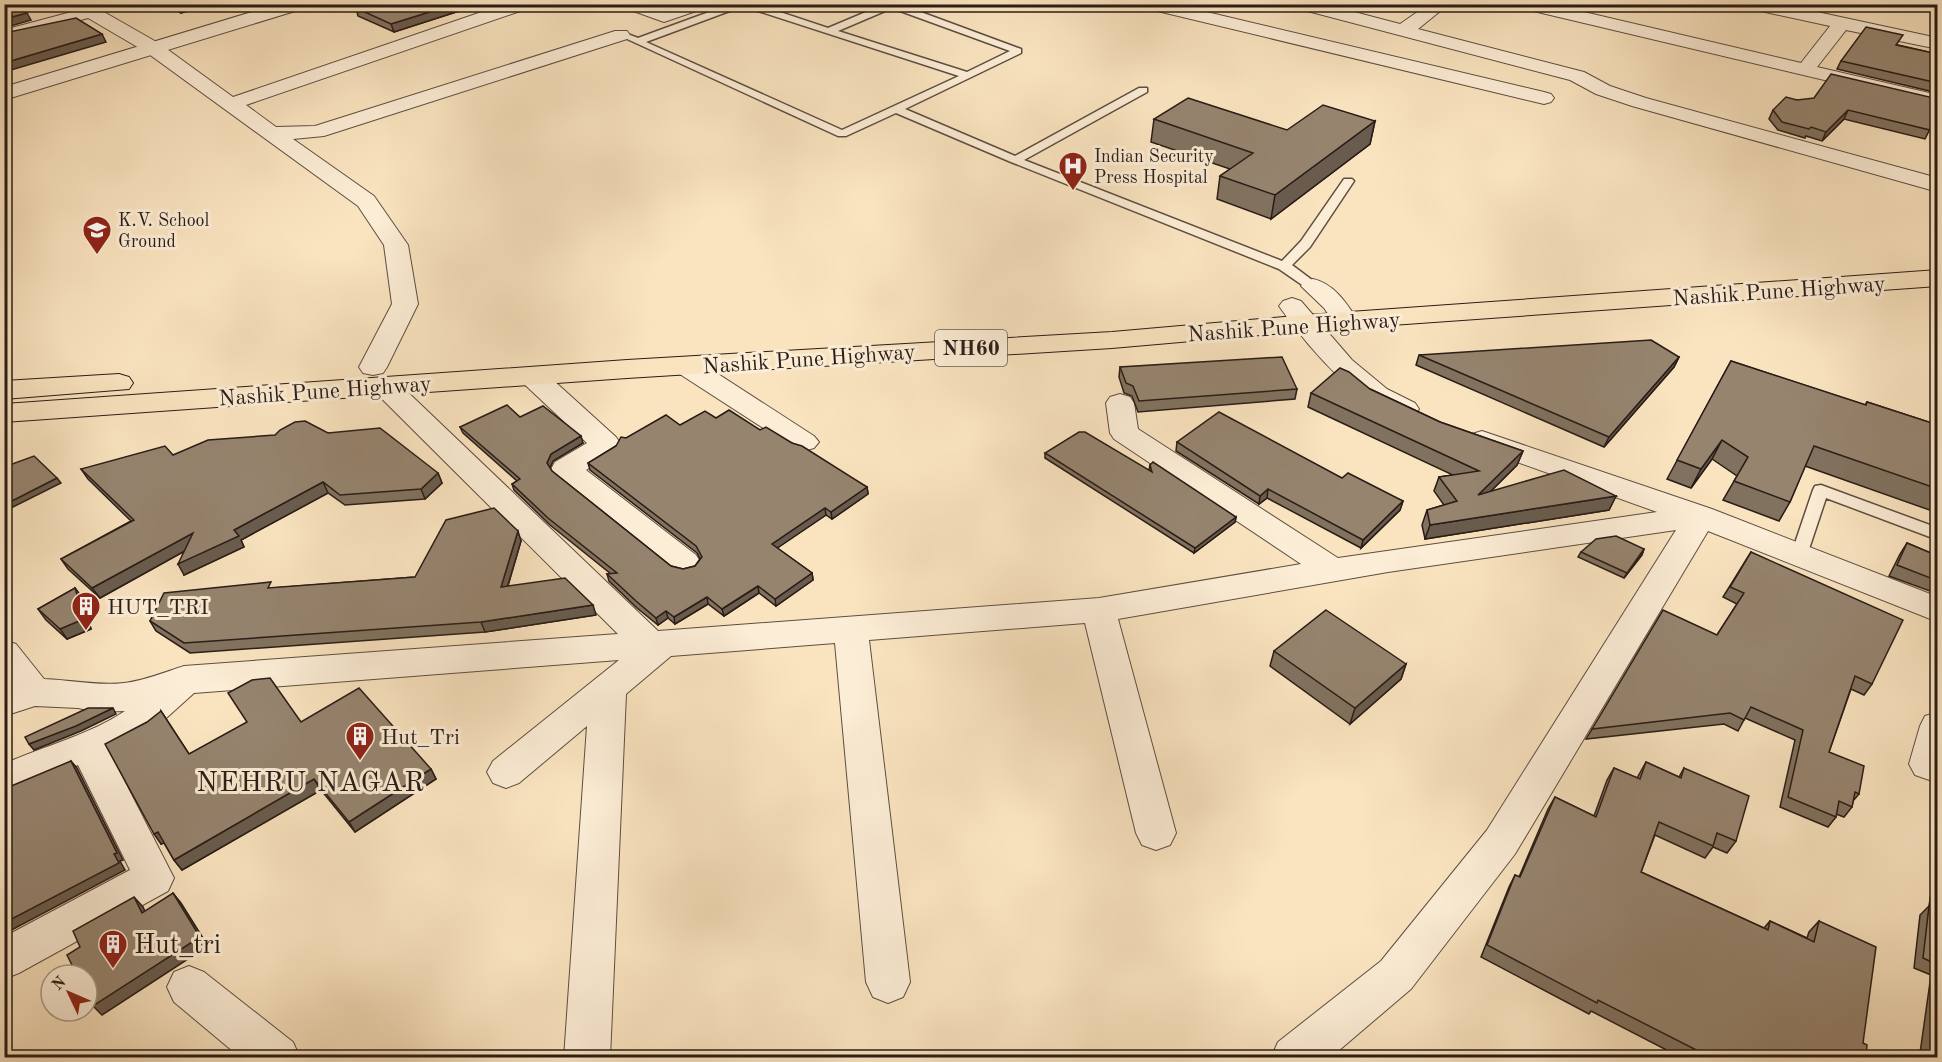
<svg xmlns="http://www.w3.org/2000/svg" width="1942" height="1062" font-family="'Old Standard TT',serif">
	<rect width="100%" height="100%" fill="#fae4c0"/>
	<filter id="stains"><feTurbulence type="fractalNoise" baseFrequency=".00333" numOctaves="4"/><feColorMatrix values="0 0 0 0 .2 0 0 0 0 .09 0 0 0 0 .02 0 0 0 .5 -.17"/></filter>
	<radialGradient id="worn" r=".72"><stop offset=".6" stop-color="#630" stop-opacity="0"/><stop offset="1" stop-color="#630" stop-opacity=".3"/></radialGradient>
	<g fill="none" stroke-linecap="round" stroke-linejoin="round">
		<g stroke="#5d4e41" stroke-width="3">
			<g id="service">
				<path d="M731 4H756L828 28 885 4H899L1021 49V53L905 109 1015 156 1139 88H1147V92L1024 160 1282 261 1301 241 1344 179H1352L1354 181 1310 247 1292 265 1320 286 1318 289H1308L1279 269 1011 162 896 113 846 136H838L625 38 630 35 638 38ZM743 6 959 76 842 130 646 42ZM892 8 1010 51 967 72 838 31Z"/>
				<polygon points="1821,485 1938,528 1938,540 1826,498 1807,555 1805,559 1793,559 1791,555 1813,490 1815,486"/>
			</g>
		</g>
		<g stroke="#5d4e41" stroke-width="2">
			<g id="minor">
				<polygon points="68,4 90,4 160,44 233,97 505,4 531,4 529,8 246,105 276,127 315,126 615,31 627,31 630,35 627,39 324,136 293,139 374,196 408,245 418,304 387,367 383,373 373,375 363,373 359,367 392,304 384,245 358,206 146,52 88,18 4,41 4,30 75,11"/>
				<polygon points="623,4 648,4 664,11 681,4 707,4 705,8 664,22 625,8"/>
				<polygon points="1141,4 1173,4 1544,92 1551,94 1554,98 1551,102 1544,104 1149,9"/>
				<polygon points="1294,4 1324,4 1400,24 1429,4 1449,4 1418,29 1584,72 1610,86 1646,98 1938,178 1938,192 1632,106 1596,94 1570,80 1296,8"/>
				<polygon points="1517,4 1550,4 1801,63 1830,26 1747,8 1745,4 1780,4 1938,38 1938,49 1846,30 1817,67 1938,95 1938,107 1525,9"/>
				<path d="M1313 279C1335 284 1347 304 1359 322L1355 327 1346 330 1337 327 1324 308 1301 286 1304 281Z"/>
				<path d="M1292 298 1301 301 1352 360 1387 389 1415 403 1419 409 1415 415C1371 426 1302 339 1279 306L1283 301Z"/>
				<polygon points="685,357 695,359 814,436 819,442 814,448 804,451 794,448 675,371 671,365 675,359"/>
				<polygon points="532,368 542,370 616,437 621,444 616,451 586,470 696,555 701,563 696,571 685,574 674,571 555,476 551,469 555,462 587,443 522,382 518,376 522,370"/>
				<path d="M385 378 395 380 658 631 1099 598 1301 564 1114 439 1110 433 1106 403 1110 397 1120 394 1130 397 1134 403 1138 429 1338 558 1657 512 1472 446 1467 440 1472 434 1482 431 1712 509 1938 597V622L1708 531 1515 854 1411 989 1330 1058H1271L1278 1042 1381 961 1487 830 1676 530 1388 572 1118 619 1176 833 1170 845 1156 850 1142 845 1136 833 1085 623 869 640 910 982 903 997 888 1003 873 997 866 982 835 643 671 656 626 694 610 1058H564L587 726 519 783 506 788 493 783 487 772 493 761 619 660 194 693 153 730 110 753 174 878 168 891 19 973 4 979V937L130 870 78 765 4 797V764C44 746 89 735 125 711L97 712 78 708 35 706 4 716V688L10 686 4 679V640L16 644 44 679C71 680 98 686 124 683 144 681 165 672 184 666L618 634 375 392 371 386 375 380Z"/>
				<polygon points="1938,712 1938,783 1915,775 1909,764 1920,726 1925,716"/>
				<polygon points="189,966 204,972 293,1042 300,1058 241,1058 174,1002 167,987 174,972"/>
			</g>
		</g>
		<g stroke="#5d4e41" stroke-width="2">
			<polygon id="tertiary" points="278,4 308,4 305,8 4,100 4,87"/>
		</g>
		<g stroke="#291c17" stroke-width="2">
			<g id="trunk">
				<polygon points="1938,270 1938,286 1307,331 1112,348 627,378 4,422 4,404 627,360 1112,332 1307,315"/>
				<polygon points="119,374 129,377 133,383 129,389 4,399 4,381"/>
			</g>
		</g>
		<use href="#service" fill="#fcedd6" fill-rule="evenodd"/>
		<use href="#minor" fill="#fcedd6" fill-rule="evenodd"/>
		<use href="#tertiary" fill="#fcedd6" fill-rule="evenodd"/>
		<use href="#trunk" fill="#fae4c0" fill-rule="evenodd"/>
	</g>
	<g fill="#81725f" stroke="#291c17" stroke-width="1.5">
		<polygon points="162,4 210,4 181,13"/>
		<polygon points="481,4 394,32 358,16 356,8"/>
		<polygon points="1898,45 1938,54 1938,93 1837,69 1841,61"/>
		<polygon points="1938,99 1938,127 1932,125 1925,139 1844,119 1822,141 1806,136 1805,138 1778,130 1769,119 1773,110 1797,100"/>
		<polygon points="1154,119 1287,130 1375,121 1370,144 1271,219 1217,199 1220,176 1230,169 1151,142"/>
		<polygon points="1419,355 1679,357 1674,367 1604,447 1416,365"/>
		<polygon points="1731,361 1865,405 1867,402 1938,425 1938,513 1805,466 1790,502 1779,521 1723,500 1737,476 1712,459 1691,488 1667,479"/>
		<polygon points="1120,367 1297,389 1295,399 1138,412 1132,396 1124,393 1119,377"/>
		<polygon points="1370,389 1440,422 1523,451 1517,465 1491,491 1616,496 1609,510 1425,539 1422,525 1427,510 1444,505 1434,491 1439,477 1453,475 1308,407 1311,393"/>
		<polygon points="520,417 583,443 553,461 550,468 552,471 671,566 683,569 695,566 700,559 697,553 590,470 588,463 616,446 626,438 680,425 716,418 760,430 792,443 867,487 868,494 832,519 826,515 777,548 812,573 813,580 776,606 759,593 724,616 708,604 675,624 668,618 658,625 637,608 609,581 607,574 611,574 550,525 514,490 512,484 517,481 463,433 460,427"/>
		<polygon points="328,433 438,473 442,483 425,499 345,505 328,493 241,540 244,547 184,575 183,552 100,598 68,569 61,559 131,521 88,479 81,469 173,455"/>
		<polygon points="1177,442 1342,478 1403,501 1400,510 1361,548 1267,498 1259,504 1176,451"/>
		<polygon points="1045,453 1149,470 1150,465 1236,517 1235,522 1194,553 1045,458"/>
		<polygon points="521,541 508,586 596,615 485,632 190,653 156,631 150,621 273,588 415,577"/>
		<polygon points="1907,543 1938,556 1938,594 1889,576 1900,554"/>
		<polygon points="1644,549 1642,555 1624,578 1578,557 1581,552"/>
		<polygon points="1751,552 1872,684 1864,695 1851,689 1829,752 1859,794 1853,801 1852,807 1844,817 1836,814 1836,817 1828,827 1780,807 1795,740 1745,718 1738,731 1724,724 1586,739 1592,729 1717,635 1737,604 1723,597"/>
		<polygon points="75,588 83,599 91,629 67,639 46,620 38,609"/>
		<polygon points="1274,651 1406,664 1401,679 1350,724 1270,666"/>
		<polygon points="161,711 189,754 301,722 431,769 436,779 355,832 321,790 182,870 174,860 164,843 161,844"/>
		<polygon points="1646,762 1679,777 1684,768 1736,841 1727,853 1713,847 1705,858 1655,835 1641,872 1764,928 1770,921 1807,938 1809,932 1819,921 1863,1043 1866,1058 1682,1058 1591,1011 1589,1014 1481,957 1509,887 1515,875 1519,877 1548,809 1555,797 1594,816 1607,780 1614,768 1637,778"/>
		<polygon points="1938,856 1938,1058 1928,1058 1920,1053 1931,975 1914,968 1920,915 1929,906 1936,858"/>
	</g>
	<g fill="#695c4e" stroke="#291c17" stroke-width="1.5">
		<polygon points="180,4 210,4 181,13 177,5"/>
		<polygon points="455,4 481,4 394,32 391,24"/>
		<polygon points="27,13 31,20 4,28 4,19"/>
		<polygon points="102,34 106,42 4,72 4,63"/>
		<polygon points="1848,110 1844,119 1822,141 1826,132"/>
		<polygon points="1375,121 1370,144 1271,219 1275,195"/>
		<polygon points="1679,357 1674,367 1604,447 1609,437"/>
		<polygon points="581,436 583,443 553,461 549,470 547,463 551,454"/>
		<polygon points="1722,440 1712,459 1691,488 1701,469"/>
		<polygon points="1523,451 1517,465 1473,509 1478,495"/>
		<polygon points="438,473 442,483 425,499 421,489"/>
		<polygon points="57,478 61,483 7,510 4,506 4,505"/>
		<polygon points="323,482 328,493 241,540 244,547 184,575 178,564 234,530"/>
		<polygon points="867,487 868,494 832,519 831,512"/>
		<polygon points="1268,489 1267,498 1259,504 1260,496"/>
		<polygon points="1616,496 1609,510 1425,539 1430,525"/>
		<polygon points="1403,501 1400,510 1361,548 1363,540"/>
		<polygon points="825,508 826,515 773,551 772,544"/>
		<polygon points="1236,517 1235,522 1194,553 1195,548"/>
		<polygon points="518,531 521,541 504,598 501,587"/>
		<polygon points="193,533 199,543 100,598 92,588"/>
		<polygon points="1644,549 1642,555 1624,578 1627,573"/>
		<polygon points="812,573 813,580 776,606 775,599"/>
		<polygon points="758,586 759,593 724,616 722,609"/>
		<polygon points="75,588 83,599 91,629 67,639 60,629"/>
		<polygon points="707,597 708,604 675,624 674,617"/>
		<polygon points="593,605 596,615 485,632 481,622"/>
		<polygon points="666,611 668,618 658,625 656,618"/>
		<polygon points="1406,664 1401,679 1350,724 1355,708"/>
		<polygon points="113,708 116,714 81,731 34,750 29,744"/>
		<polygon points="71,761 77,768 123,860 120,861 125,870 4,934 4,923"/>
		<polygon points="431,769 436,779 355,832 349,822"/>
		<polygon points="314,779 321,790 182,870 174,860"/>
		<polygon points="158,832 166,842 161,844 154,834"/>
		<polygon points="173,893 181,903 208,946 102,1015 93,1006"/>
		<polygon points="134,897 143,907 150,923 142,913"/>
	</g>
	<g fill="#96846f" stroke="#291c17" stroke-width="1.5">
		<polygon points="4,4 15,4 27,13 4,19"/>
		<polygon points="367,4 455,4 391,24 356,8"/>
		<polygon points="76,18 102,34 4,63 4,33"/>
		<polygon points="1866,27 1903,35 1896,45 1938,54 1938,83 1841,61"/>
		<polygon points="1831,74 1938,99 1938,117 1936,116 1930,130 1848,110 1826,132 1811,127 1809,129 1782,122 1773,110 1786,97 1797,100 1814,98"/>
		<polygon points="1188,98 1287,130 1323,105 1375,121 1275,195 1220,176 1253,153 1154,119"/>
		<polygon points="1651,340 1679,357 1609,437 1419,355"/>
		<polygon points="1282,357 1297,389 1139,401 1133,386 1126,383 1120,367"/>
		<polygon points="1731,361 1866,405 1867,402 1938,425 1938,489 1814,446 1790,502 1734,481 1748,457 1722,440 1701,469 1677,460"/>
		<polygon points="1340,368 1349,372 1370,389 1440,422 1523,451 1478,495 1564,470 1616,496 1430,525 1427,510 1457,501 1439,477 1479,471 1311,393"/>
		<polygon points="507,405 520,417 543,406 581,436 551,454 547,463 552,471 671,566 683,569 695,566 702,557 696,546 588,463 616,446 621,437 626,438 666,415 680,425 705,411 716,418 729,410 760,430 766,427 792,443 802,446 867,487 831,512 825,508 772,544 812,573 775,599 758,586 722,609 707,597 674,617 666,611 656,618 636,601 607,574 617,573 548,518 512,484 520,479 460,427"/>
		<polygon points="1219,412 1342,478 1348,473 1403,501 1363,540 1268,489 1260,496 1177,442"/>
		<polygon points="305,421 328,433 380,428 438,473 421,489 340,495 323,482 234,530 239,536 178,564 193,533 92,588 61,559 134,520 81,469 165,446 173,455 208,440 275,435 280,430 295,422"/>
		<polygon points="1079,432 1085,432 1152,472 1150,465 1153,462 1236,517 1195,548 1045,453"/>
		<polygon points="34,456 57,478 4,505 4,467"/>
		<polygon points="494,508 518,531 501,587 565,578 593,605 481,622 184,643 150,621 164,593 271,582 268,588 415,577 446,520"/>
		<polygon points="1616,536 1644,549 1627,573 1581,552 1596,539"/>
		<polygon points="1907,543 1938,556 1938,581 1897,565"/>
		<polygon points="1751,552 1903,620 1872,684 1855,676 1829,752 1864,766 1859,794 1855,792 1852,807 1839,801 1836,817 1788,797 1803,730 1751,707 1744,720 1730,713 1592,729 1663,610 1717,635 1744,593 1730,587"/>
		<polygon points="75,588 84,619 60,629 38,609"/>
		<polygon points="1326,610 1406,664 1355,708 1274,651"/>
		<polygon points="270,678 301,722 359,688 431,769 349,822 314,779 174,860 158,832 154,834 105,744 147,722 161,711 189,754 247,722 228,693 252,680"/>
		<polygon points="88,708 113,708 76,726 29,744 25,737"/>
		<polygon points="71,761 117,853 114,854 119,863 4,923 4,789"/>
		<polygon points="1646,762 1681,778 1684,768 1749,796 1736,841 1717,833 1713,846 1659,822 1641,872 1768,930 1770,921 1814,942 1819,921 1876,947 1863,1043 1867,1045 1866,1058 1712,1058 1598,1000 1597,1003 1487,945 1515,875 1520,877 1555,797 1596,817 1614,768 1640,779"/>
		<polygon points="173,893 200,937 93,1006 87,994 87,975 77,975 67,955 80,947 73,931 134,897 142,913"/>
		<polygon points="1938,905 1938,965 1923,958 1929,906 1937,909"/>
		<polygon points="1938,986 1938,1048 1930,1045"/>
	</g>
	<defs>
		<g id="hospital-pin" transform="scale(1.5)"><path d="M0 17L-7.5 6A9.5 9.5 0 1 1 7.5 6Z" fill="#8f2418" stroke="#fcedd6"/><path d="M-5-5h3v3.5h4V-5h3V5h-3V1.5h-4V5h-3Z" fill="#fff"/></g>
		<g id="school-pin" transform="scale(1.5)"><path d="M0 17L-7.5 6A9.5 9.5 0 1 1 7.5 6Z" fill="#8f2418" stroke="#fcedd6"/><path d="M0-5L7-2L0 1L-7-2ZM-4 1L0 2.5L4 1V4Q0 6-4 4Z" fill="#fff"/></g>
		<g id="building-pin" transform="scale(1.5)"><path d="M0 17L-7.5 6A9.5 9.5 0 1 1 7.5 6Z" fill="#8f2418" stroke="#fcedd6"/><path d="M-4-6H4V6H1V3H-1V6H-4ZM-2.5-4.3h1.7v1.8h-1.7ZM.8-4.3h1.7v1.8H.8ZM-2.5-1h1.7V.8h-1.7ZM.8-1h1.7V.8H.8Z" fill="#fff"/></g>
	</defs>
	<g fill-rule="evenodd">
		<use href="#hospital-pin" x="1073" y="166"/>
		<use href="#school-pin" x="97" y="230"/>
		<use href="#building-pin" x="86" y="606"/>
		<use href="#building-pin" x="360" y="736"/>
		<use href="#building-pin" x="113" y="944"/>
	</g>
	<g text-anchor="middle" stroke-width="6" stroke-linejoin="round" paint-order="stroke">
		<g font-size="18" fill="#291c17" stroke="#fcedd6" text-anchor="start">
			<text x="1094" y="162">Indian Security<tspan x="1094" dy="21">Press Hospital</tspan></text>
			<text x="118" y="226">K.V. School<tspan x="118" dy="21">Ground</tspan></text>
		</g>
		<rect fill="#fcedd6" stroke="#685b50" stroke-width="1.5" x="935" y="330" width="72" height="36" rx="4.5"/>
		<g font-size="21" font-weight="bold" fill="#291c17">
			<text x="971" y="355">NH60</text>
		</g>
		<g font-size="22" fill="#291c17" stroke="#fcedd6">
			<text transform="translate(1779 290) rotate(-4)" y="8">Nashik Pune Highway</text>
			<text transform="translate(1294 326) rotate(-4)" y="8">Nashik Pune Highway</text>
			<text transform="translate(809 358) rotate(-4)" y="8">Nashik Pune Highway</text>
			<text transform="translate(325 390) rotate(-4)" y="8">Nashik Pune Highway</text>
		</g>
		<g font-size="22" fill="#291c17" stroke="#fcedd6" text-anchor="start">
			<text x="107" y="614">HUT_TRI</text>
			<text x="381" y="744">Hut_Tri</text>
		</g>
		<g font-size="27" fill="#291c17" stroke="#fcedd6" text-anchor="start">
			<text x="134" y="953">Hut_tri</text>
		</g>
		<g font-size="28" letter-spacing="1.5" fill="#291c17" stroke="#fcedd6">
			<text x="311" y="791">NEHRU NAGAR</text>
		</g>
	</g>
	<rect width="1942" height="1062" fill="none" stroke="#fae4c0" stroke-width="24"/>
	<rect x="6" y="6" width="1930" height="1050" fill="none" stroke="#291c17" stroke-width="3"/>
	<rect x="12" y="12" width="1918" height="1038" fill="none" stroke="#291c17" stroke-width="1.5"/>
	<g transform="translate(69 993) rotate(314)"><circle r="28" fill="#fcedd6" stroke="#a8998a" stroke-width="1.5"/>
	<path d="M0-4.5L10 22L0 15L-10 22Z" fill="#8f2418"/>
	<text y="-9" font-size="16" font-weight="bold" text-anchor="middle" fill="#291c17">N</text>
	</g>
	<rect width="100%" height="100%" filter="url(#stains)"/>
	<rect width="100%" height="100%" fill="url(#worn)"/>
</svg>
